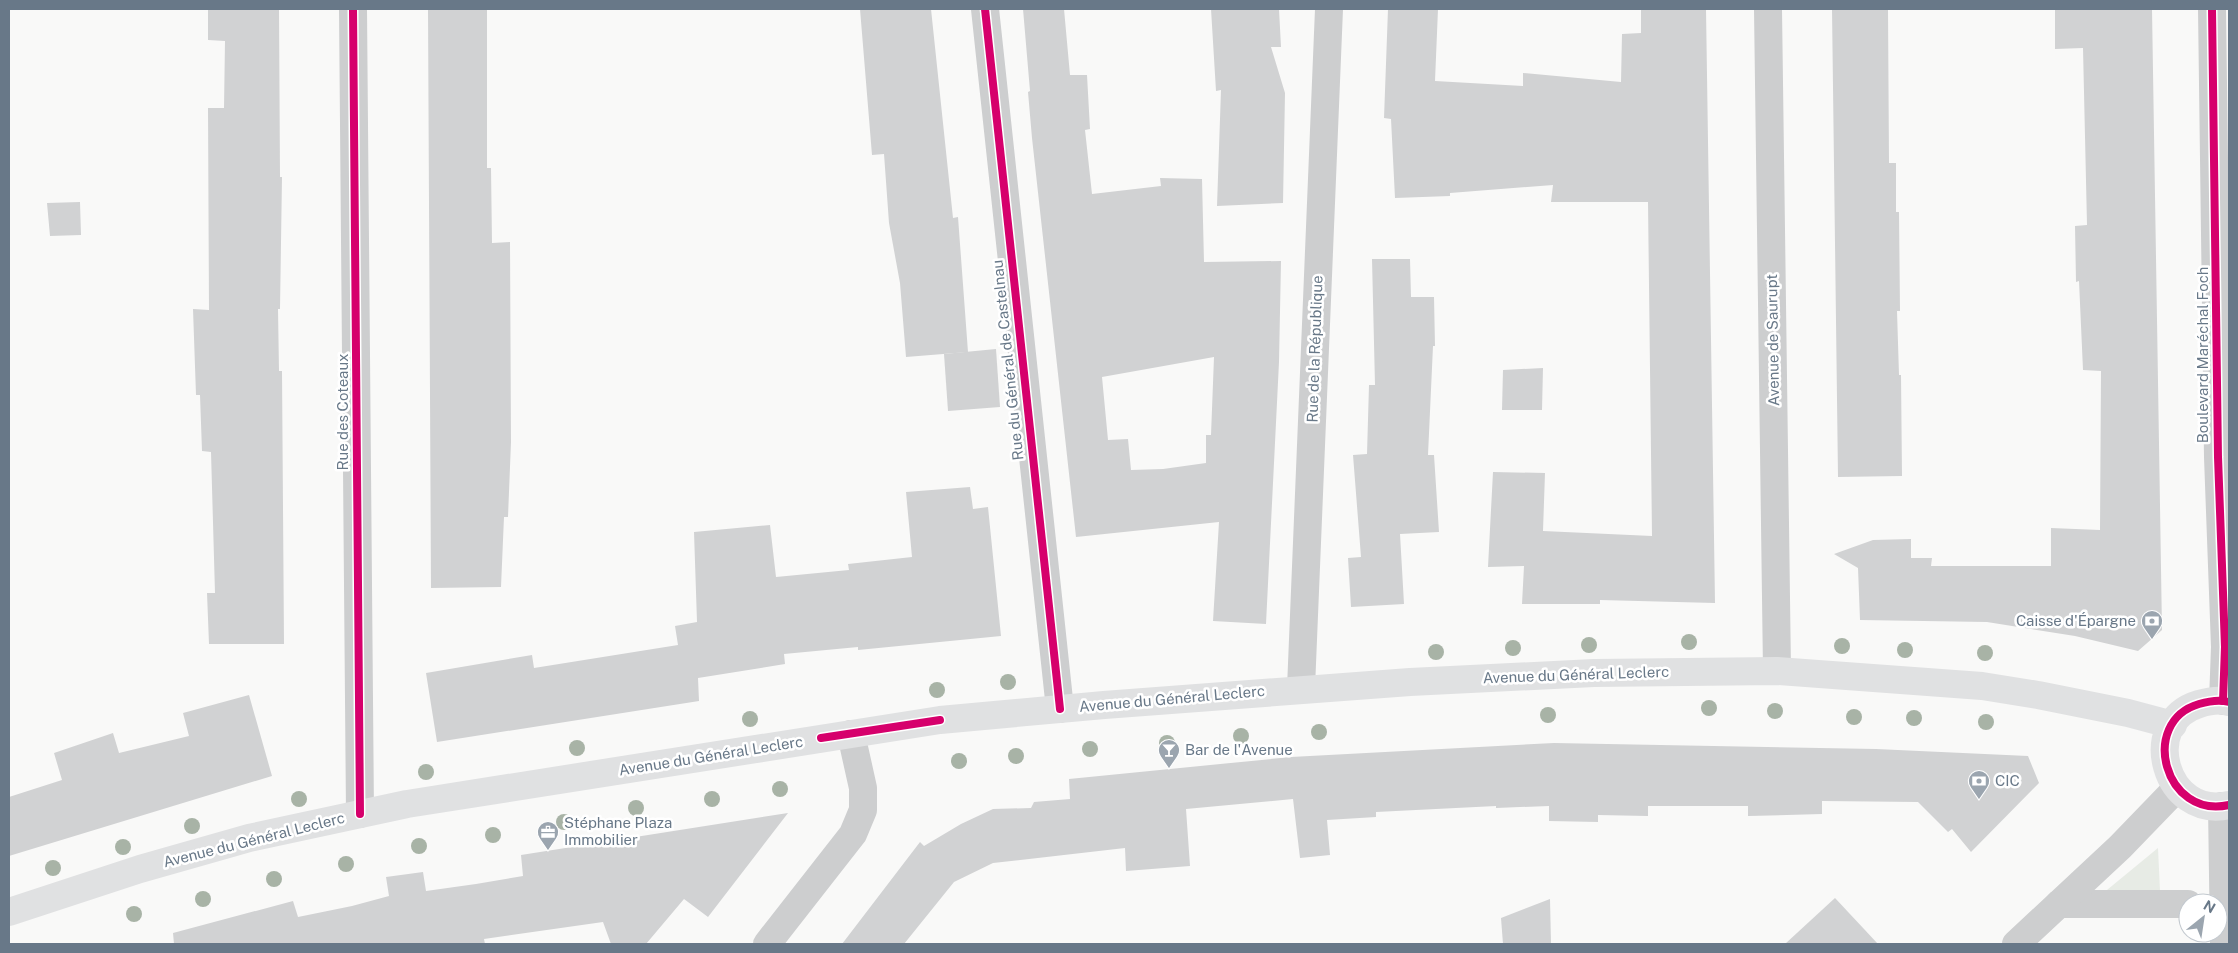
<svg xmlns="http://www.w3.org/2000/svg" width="2238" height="953" font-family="'Public Sans',sans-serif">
	<rect width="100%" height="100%" fill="#f9f9f8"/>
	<polygon fill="#e7ebe5" points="2158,848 2160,891 2107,890"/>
	<g fill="#d1d2d3" fill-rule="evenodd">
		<polygon points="208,9 279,9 280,177 282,177 280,309 278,309 279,371 282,371 284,644 209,644 207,593 215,593 211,452 202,451 200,395 196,395 193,309 209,310 208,108 224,108 225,41 208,40"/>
		<polygon points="428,9 487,9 487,168 491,168 492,243 510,242 511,442 508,517 504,517 501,587 431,588"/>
		<polygon points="860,9 931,9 953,218 958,217 968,352 906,357 900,283 889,223 884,154 872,155"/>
		<path d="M1023 9H1064L1070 75H1087L1090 129 1085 130 1092 194 1161 186 1160 178 1202 179 1204 262 1281 261 1279 362 1266 624 1213 621 1219 522 1076 537 1032 138 1028 92 1030 91ZM1214 357 1211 435H1206V463L1163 469 1131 470 1128 439 1108 440 1102 377Z"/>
		<polygon points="1211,9 1279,9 1281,47 1271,47 1285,93 1283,203 1217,206 1221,90 1216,91"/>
		<polygon points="1388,9 1438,9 1435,81 1523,86 1523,73 1621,82 1622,34 1641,33 1641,9 1706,9 1715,603 1600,600 1600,604 1522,604 1524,566 1488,567 1493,472 1545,473 1543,531 1652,536 1648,202 1551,202 1553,185 1450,193 1450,196 1395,198 1391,119 1384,118"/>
		<polygon points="1832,9 1888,9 1889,163 1896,163 1896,212 1899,212 1900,311 1897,311 1899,375 1901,375 1902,476 1838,477"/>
		<polygon points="2055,9 2152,9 2162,630 2138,651 2075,636 1987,622 1860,620 1858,568 1834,554 1873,540 1911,539 1911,558 1932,558 1931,566 2051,566 2051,528 2100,530 2101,371 2083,370 2079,281 2076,282 2075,226 2087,225 2083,48 2055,49"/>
		<polygon points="80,202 81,235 50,236 47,203"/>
		<polygon points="1372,259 1410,259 1411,297 1434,297 1435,346 1433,346 1428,455 1434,455 1439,532 1400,534 1404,604 1351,607 1348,558 1361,557 1353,455 1367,454 1369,385 1375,385"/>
		<polygon points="996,349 1000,407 948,411 944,354"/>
		<polygon points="1543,368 1542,410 1502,410 1503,370"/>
		<polygon points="970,487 973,509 988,507 1001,636 858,650 858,647 784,654 785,664 698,678 699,701 437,742 426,673 532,655 534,668 678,645 675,626 697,622 694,532 770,525 776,577 849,570 848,564 912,557 906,492"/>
		<polygon points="249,695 272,776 9,856 9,797 62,780 54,753 113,733 119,753 189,736 183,713"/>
		<polygon points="1554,743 1876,749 2028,756 2039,783 1971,852 1952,829 1948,832 1918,802 1822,801 1822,814 1748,816 1748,806 1648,806 1648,816 1598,815 1598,822 1549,821 1549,806 1496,808 1496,806 1376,812 1376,817 1327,820 1330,855 1300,858 1293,799 1186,809 1190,866 1126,871 1125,848 993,863 954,882 904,944 842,944 920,842 924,846 961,824 993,809 1031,808 1034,802 1070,799 1069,779 1291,757"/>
		<polygon points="788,813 708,917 684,899 646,944 611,944 603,922 484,939 485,944 174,944 173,933 293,901 298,917 352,906 389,896 386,877 423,872 426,891 476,884 523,876 521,855"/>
		<polygon points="1835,898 1878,944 1785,944"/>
		<polygon points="1550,899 1551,944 1503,944 1501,918"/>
	</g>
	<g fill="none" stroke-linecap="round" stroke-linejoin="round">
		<g stroke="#cdcecf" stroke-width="28">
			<polyline points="353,9 360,814"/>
			<polyline points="985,9 1060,709"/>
			<polyline points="1768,9 1777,671"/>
			<polyline points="2212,9 2218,457 2225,647 2223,701"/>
			<polyline points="1301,688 1329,9"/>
			<polyline points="2222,806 2224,944"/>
			<polyline points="2059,904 2188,904"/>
			<polyline points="767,944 853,834 863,810 863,788 851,734"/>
			<polyline points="2016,944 2120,847 2177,788"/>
		</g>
		<g stroke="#e0e1e2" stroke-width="28">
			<path d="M2229 702C2219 699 2209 701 2199 704 2138 722 2165 820 2229 805"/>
			<polyline points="9,912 140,869 249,838 407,804 940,720 1104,705 1410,682 1594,673 1777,671 1982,686 2038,695 2128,713 2173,725"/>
		</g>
		<g stroke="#fff" stroke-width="11">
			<g id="cycleway">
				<polyline points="353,9 360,814"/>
				<polyline points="985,9 1060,709"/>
				<polyline points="2212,9 2218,457 2225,647 2223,701"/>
				<path d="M2229 702C2219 699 2209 701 2199 704 2138 722 2165 820 2229 805"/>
				<polyline points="821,738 940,720"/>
			</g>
		</g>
		<use href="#cycleway" stroke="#d6006c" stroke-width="8"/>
	</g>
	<g fill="#a8b3a6">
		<circle cx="1689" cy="642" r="8"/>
		<circle cx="1589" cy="645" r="8"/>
		<circle cx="1842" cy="646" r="8"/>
		<circle cx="1513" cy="648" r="8"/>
		<circle cx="1905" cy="650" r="8"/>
		<circle cx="1436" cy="652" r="8"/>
		<circle cx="1985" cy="653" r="8"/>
		<circle cx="1008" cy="682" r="8"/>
		<circle cx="937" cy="690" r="8"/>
		<circle cx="1709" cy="708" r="8"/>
		<circle cx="1775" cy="711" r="8"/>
		<circle cx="1548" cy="715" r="8"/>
		<circle cx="1854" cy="717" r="8"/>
		<circle cx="1914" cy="718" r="8"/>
		<circle cx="750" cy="719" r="8"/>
		<circle cx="1986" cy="722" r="8"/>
		<circle cx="1319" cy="732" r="8"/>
		<circle cx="1241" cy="736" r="8"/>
		<circle cx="1167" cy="743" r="8"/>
		<circle cx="577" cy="748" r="8"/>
		<circle cx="1090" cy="749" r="8"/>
		<circle cx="1016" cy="756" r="8"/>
		<circle cx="959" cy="761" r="8"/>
		<circle cx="426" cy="772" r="8"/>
		<circle cx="780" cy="789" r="8"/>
		<circle cx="299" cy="799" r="8"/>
		<circle cx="712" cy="799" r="8"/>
		<circle cx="636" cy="808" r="8"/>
		<circle cx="564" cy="822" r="8"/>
		<circle cx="192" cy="826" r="8"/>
		<circle cx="493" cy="835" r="8"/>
		<circle cx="419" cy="846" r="8"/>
		<circle cx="123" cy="847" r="8"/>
		<circle cx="346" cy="864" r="8"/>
		<circle cx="53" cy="868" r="8"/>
		<circle cx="274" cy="879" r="8"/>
		<circle cx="203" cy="899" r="8"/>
		<circle cx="134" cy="914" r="8"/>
	</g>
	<defs>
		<g id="bank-pin" transform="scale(1.125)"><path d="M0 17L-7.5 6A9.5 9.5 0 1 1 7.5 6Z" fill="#9ba5af" stroke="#fff"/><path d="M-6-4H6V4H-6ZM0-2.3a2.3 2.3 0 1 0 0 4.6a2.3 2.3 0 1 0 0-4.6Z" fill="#fff"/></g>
		<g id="bar-pin" transform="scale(1.125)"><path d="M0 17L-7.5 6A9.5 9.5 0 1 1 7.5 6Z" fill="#9ba5af" stroke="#fff"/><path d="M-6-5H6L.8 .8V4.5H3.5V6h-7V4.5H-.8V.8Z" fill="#fff"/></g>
		<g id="office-pin" transform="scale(1.125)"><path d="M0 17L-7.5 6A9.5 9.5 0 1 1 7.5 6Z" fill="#9ba5af" stroke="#fff"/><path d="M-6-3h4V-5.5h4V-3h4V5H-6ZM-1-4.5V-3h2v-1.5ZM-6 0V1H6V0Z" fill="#fff"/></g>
	</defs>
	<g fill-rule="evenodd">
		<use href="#bank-pin" x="2152" y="621"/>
		<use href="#bar-pin" x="1169" y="750"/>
		<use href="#bank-pin" x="1979" y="781"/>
		<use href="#office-pin" x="548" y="832"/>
	</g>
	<g text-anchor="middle" stroke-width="5" stroke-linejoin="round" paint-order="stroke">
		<g font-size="15" fill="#687888" stroke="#fff">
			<text transform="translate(1773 340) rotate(-91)" y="5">Avenue de Saurupt</text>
			<text transform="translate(1315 349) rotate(-88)" y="5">Rue de la République</text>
			<text transform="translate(2203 355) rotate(-90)" y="5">Boulevard Maréchal Foch</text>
			<text transform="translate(1008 360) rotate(-96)" y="5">Rue du Général de Castelnau</text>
			<text transform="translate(343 412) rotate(-90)" y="5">Rue des Coteaux</text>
			<text transform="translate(1576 675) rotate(-2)" y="5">Avenue du Général Leclerc</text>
			<text transform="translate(1172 699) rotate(-5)" y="5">Avenue du Général Leclerc</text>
			<text transform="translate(711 756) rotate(-9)" y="5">Avenue du Général Leclerc</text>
			<text transform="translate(254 840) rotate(-14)" y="5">Avenue du Général Leclerc</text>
		</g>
		<g font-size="15" fill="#687888" stroke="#fff" text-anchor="start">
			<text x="2136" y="626" text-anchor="end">Caisse d'Épargne</text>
			<text x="1185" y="755">Bar de l'Avenue</text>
			<text x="1995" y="786">CIC</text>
			<text x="564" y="828">Stéphane Plaza<tspan x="564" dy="17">Immobilier</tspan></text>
		</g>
	</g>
	<rect width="2238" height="953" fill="none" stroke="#687888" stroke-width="20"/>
	<g transform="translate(2203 918) rotate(30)"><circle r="24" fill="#ffffff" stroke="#c3c9cf"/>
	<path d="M0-4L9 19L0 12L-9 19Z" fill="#9ba5af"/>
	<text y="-8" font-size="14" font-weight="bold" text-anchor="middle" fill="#687888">N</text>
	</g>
</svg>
